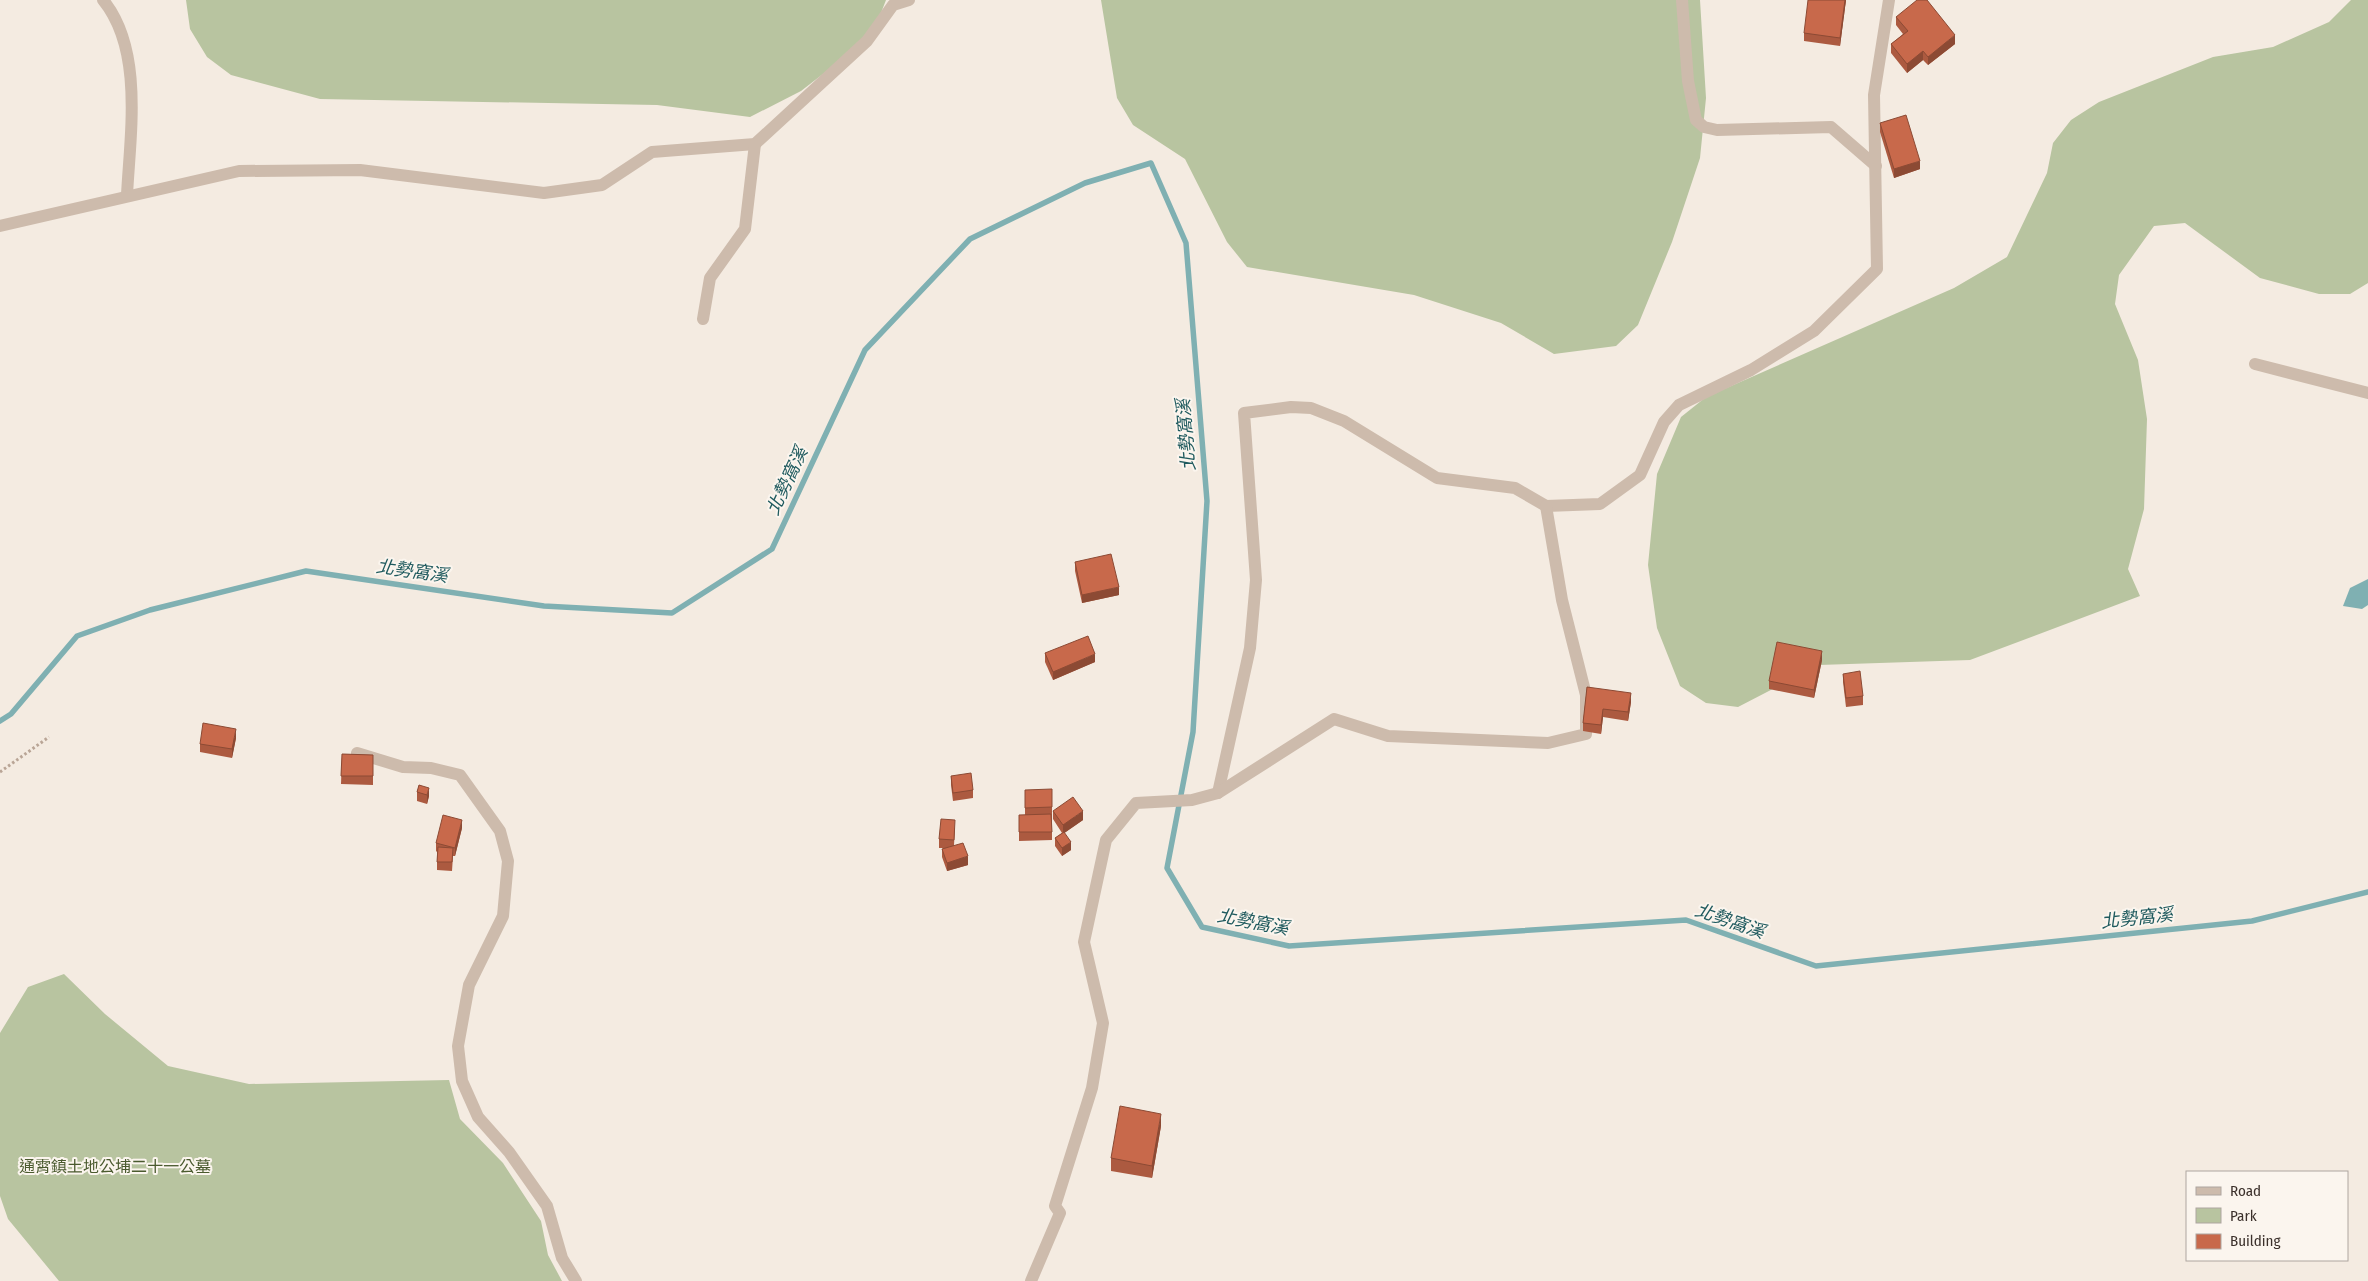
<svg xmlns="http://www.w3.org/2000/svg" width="2368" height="1281" font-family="'Fira Sans Condensed','Noto Sans TC',sans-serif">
	<rect width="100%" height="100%" fill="#f4ebe1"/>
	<g fill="#b8c4a0">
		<polygon points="186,0 886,0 872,36 801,91 750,117 657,105 320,99 231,75 207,57 190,29"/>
		<polygon points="1101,0 1700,0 1706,98 1700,158 1672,242 1638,325 1616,346 1554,354 1501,323 1414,295 1247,267 1227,242 1185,159 1133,125 1117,98"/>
		<polygon points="2351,0 2368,0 2368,283 2350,294 2319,294 2260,278 2185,223 2154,226 2119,275 2115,304 2138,360 2147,419 2144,509 2128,569 2140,596 1970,660 1819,665 1738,707 1706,703 1680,686 1657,628 1648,565 1657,474 1681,417 1706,397 1954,288 2007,257 2047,173 2053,143 2071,120 2099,102 2213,57 2273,47 2329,22"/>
		<polygon points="64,974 105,1014 168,1066 249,1084 449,1080 460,1119 503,1163 541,1221 548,1255 562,1281 59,1281 8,1219 0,1196 0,1033 28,987"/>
	</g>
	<polygon fill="#7fb0b2" points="2368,579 2368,605 2362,609 2343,606 2350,588"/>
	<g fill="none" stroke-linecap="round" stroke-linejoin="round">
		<polyline stroke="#7fb0b2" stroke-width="5.5" points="0,721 11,714 77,636 150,610 306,571 544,606 672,613 772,549 865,350 970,239 1085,183 1151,163 1186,243 1207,501 1193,732 1167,868 1202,927 1289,946 1686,920 1816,966 2252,921 2368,892"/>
		<polyline stroke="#b9a596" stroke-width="3" stroke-dasharray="2.5 2.5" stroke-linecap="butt" points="0,772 49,737"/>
		<g stroke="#cdbbac" stroke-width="12">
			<path d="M103 0C144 50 130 135 127 195"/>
			<polyline points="1682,0 1688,81 1696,120 1704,127 1717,130 1831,127 1876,166"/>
			<polyline points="0,226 239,171 360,170 544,193 602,185 652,152 755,144 867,41 893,5 909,0"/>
			<polyline points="703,319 710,278 745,229 755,144"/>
			<polyline points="2255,364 2368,393"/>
			<polyline points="357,753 403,767 431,768 460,775 500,831 508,861 503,916 469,985 458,1046 462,1081 478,1117 509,1152 547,1206 562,1258 576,1281"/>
			<polyline points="1218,793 1250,648 1256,580 1244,413 1291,407 1311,408 1344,421 1437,478 1515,488 1546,506 1600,504 1640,475 1664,422 1679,405 1751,370 1814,331 1877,269 1874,95 1889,0"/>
			<polyline points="1031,1281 1060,1213 1055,1206 1092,1088 1103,1023 1084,942 1106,840 1136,803 1192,800 1218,793 1334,719 1388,736 1548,743 1586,734 1586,695 1562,600 1546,506"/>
		</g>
	</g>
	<g fill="#ac5a40">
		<polygon points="1846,0 1840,46 1804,41 1804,33"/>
		<polygon points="1896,17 1955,44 1928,65 1923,60 1907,73 1891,53 1891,44 1903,34 1896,25"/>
		<polygon points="1880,123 1920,169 1894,178 1880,132"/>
		<polygon points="1075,562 1119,595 1082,603 1075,571"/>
		<polygon points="1045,653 1095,662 1053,680 1045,662"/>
		<polygon points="1822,660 1814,698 1769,689 1769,681"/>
		<polygon points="1843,674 1863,696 1863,705 1846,707 1843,682"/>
		<polygon points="1587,687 1631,702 1628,721 1603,717 1601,734 1583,731 1583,723"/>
		<polygon points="236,738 232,758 200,752 200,744"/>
		<polygon points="342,754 373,755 373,785 341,784"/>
		<polygon points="951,776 973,790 973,798 953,801 951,785"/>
		<polygon points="419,785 429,796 427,804 417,801 417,792"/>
		<polygon points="1025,790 1052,807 1052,840 1019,841 1019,815 1025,815"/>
		<polygon points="1053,811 1083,820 1064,833 1071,850 1062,856 1055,846 1055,838 1062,833 1053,819"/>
		<polygon points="462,828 455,856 453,856 452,871 437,870 437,852 436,851 436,843"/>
		<polygon points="955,828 954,845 968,865 947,871 942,857 942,849 945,848 939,848 939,839"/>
		<polygon points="1161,1126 1152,1178 1111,1171 1111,1158"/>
	</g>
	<g fill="#8c4a34">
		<polygon points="1845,0 1846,0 1840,46 1840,38"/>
		<polygon points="1955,35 1955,44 1928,65 1928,57"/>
		<polygon points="1923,51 1923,60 1907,73 1907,64"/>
		<polygon points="1920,161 1920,169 1894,178 1894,169"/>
		<polygon points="1119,587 1119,595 1082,603 1082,595"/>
		<polygon points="1822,651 1822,660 1814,698 1814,690"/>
		<polygon points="1095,654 1095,662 1053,680 1053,672"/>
		<polygon points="1631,693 1631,702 1628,721 1628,712"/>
		<polygon points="1603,709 1603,717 1601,734 1601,725"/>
		<polygon points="236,729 236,738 232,758 232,749"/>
		<polygon points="429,788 429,796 427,804 427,795"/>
		<polygon points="1083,811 1083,820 1063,834 1063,825"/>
		<polygon points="462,820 462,828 455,856 455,848"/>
		<polygon points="1071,842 1071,850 1062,856 1062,848"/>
		<polygon points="968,856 968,865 947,871 947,863"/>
		<polygon points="1161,1114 1161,1126 1152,1178 1152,1166"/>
	</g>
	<g fill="#c8694b" stroke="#8c4a34">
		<polygon points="1808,0 1845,0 1840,38 1804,33"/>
		<polygon points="1917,0 1927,0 1955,35 1928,57 1923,51 1907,64 1891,44 1908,31 1896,17"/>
		<polygon points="1906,115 1920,161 1894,169 1880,123"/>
		<polygon points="1111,554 1119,587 1082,595 1075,562"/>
		<polygon points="1088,636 1095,654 1053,672 1045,653"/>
		<polygon points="1777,642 1822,651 1814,690 1769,681"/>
		<polygon points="1860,671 1863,696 1846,698 1843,674"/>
		<polygon points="1587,687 1631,693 1628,712 1603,709 1601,725 1583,723"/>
		<polygon points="203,723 236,729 232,749 200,744"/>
		<polygon points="342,754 373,755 373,776 341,776"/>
		<polygon points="971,773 973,790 953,793 951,776"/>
		<polygon points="419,785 429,788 427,795 417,792"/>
		<polygon points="1052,789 1052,807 1025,808 1025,790"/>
		<polygon points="1073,797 1083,811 1063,825 1053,811"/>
		<polygon points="1051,814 1052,832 1019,832 1019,815"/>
		<polygon points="443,815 462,820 455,848 436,843"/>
		<polygon points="941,819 955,820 954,840 939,839"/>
		<polygon points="1064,832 1071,842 1062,848 1055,838"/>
		<polygon points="963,843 968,856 947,863 942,849"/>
		<polygon points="438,847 453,848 452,862 437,862"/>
		<polygon points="1120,1106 1161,1114 1152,1166 1111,1158"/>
	</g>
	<g text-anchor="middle" stroke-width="4" stroke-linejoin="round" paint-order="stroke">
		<g font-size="16" fill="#4a5a2e" stroke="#fbf5ee">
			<text x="115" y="1172">通霄鎮土地公埔二十一公墓</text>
		</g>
		<g font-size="18" font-style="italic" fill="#1f5a5e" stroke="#fbf5ee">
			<text transform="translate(1186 435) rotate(-95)" y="6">北勢窩溪</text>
			<text transform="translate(787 481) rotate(-65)" y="6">北勢窩溪</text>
			<text transform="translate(412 571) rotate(8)" y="6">北勢窩溪</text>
			<text transform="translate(2137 918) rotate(-6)" y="6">北勢窩溪</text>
			<text transform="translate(1730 921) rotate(19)" y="6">北勢窩溪</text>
			<text transform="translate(1253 922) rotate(11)" y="6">北勢窩溪</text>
		</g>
	</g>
	<rect x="2186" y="1171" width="162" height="90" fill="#fbf5ee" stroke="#aea6a0"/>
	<rect x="2196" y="1187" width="25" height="8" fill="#cdbbac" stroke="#aea6a0"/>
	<text x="2230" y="1196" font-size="15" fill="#3b302b">Road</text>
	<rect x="2196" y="1208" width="25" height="15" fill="#b8c4a0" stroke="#aea6a0"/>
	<text x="2230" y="1221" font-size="15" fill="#3b302b">Park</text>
	<rect x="2196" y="1234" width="25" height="15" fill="#c8694b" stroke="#aea6a0"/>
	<text x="2230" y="1246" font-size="15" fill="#3b302b">Building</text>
</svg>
